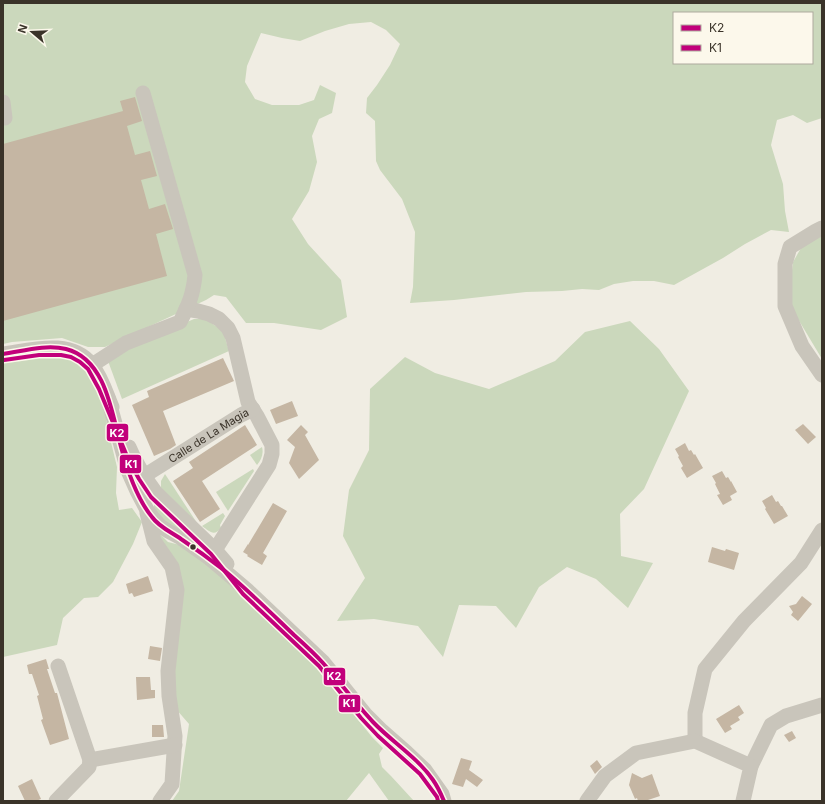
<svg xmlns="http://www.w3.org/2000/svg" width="825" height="804" font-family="Inter,sans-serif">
	<rect width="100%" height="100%" fill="#f0ede3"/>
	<g fill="#cbd8bc" fill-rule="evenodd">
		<path d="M3 3H822V118L807 123 793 115 777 120 771 145 783 184 785 211 789 232 771 230 745 244 723 258 674 285 654 281H633L614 284 599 290 582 289 562 291 526 292 454 300 410 303 413 287 415 232 402 199 380 170 376 161 375 121 366 113 367 98 377 85 390 65 400 44 386 30 371 22 349 24 325 31 300 41 282 38 261 33 247 66 245 82 255 99 272 105H299L314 100 320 85 336 93 332 113 319 119 312 136 317 162 309 191 292 219 308 244 341 280 347 317 321 330 274 323H246L226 297 214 295 206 300 105 347H88L62 338 12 342 3 344ZM674 13H812V63H674Z"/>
		<polygon points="822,233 822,359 792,309 790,286 793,262 801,248"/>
		<polygon points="194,319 205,319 219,328 224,334 229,351 122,399 108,361 135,344"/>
		<polygon points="630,321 659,349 689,391 644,489 620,514 621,556 653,563 628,608 596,579 567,567 539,587 516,628 496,606 459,605 443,657 418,626 374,619 337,621 365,578 343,536 349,490 369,450 370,389 405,357 435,373 489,389 555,361 585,332"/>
		<polygon points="46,356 62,356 71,359 82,366 89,373 97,385 105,411 108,430 117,467 116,493 119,510 132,508 142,522 133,544 113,582 98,597 84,598 63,618 57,645 3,657 3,363"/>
		<path d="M262 447C264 454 261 460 257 465L250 455Z"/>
		<polygon points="253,469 254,471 228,511 216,492"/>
		<polygon points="165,474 197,523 161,488 161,481"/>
		<polygon points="159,503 183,527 181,530 174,529 153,510 154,505"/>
		<path d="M223 513 225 516 220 525 221 528C214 537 209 531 202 526Z"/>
		<polygon points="157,531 168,542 184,546 226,581 277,628 315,666 372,737 383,748 379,754 382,767 391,776 414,801 389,801 369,773 346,801 172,801 179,791 189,724 176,709 173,669 177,608"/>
	</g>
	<g fill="#c5b6a3">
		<polygon points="135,97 142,121 127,126 135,155 150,151 157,176 141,180 149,209 165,204 173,229 156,234 167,276 3,321 3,144 123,111 120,101"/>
		<polygon points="223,358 234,381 163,411 176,445 170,449 154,456 132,405 149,397 147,391"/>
		<polygon points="292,401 298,416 276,424 270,410"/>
		<polygon points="803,424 816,437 808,444 795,430"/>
		<polygon points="245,425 257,445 202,481 220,509 200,522 173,481 193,468 189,462"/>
		<polygon points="301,425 308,432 305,435 319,460 299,479 289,463 295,447 287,440"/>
		<polygon points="685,443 689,451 691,450 694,455 695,454 703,468 687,478 681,468 683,466 678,457 679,456 675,449"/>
		<polygon points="722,471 726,478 728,477 731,482 731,481 737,492 730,496 732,500 723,505 717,495 720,494 715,484 716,483 712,476"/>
		<polygon points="772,495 776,502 778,501 781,506 782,506 788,516 774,524 765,509 766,508 762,501"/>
		<polygon points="273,503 287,511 263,553 267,556 262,565 247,556 248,555 243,552 248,544 248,545"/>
		<polygon points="712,547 725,551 726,549 739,553 734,570 708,562"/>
		<polygon points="148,576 153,591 134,597 132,593 129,594 126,584"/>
		<polygon points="802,596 812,604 798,621 791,615 793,612 789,606 796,604"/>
		<polygon points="150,646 162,648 160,661 148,659"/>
		<polygon points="46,659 49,669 47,669 55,693 57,693 69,739 50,745 41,720 43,719 37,696 39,695 32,674 29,674 27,665"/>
		<polygon points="136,677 150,677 151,690 155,690 155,698 137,700"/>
		<polygon points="739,705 744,713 738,717 740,720 730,726 732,729 725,733 716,719"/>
		<polygon points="152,725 163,725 164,737 152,737"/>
		<polygon points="792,731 796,738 789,742 784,735"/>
		<polygon points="461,758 472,761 469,770 483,780 477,787 466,779 463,787 452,784"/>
		<polygon points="597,760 602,767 595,774 590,766"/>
		<polygon points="632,773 642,778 652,774 660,796 645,801 638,801 637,798 635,799 629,785"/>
		<polygon points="32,779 41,799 36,801 25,801 18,786"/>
	</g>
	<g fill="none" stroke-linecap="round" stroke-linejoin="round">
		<g stroke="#c9c5bb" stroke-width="15">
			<polyline points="3,102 5,118"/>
			<polyline points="822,228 816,231 790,247 785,264 785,306 802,346 822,375"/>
			<polyline points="186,309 198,311 209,314 219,319 228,328 233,338 248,402 257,416 272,445 272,454 269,465 215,550 207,547"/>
			<path d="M3 354C32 350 71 338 92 365 102 378 106 393 112 407"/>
			<path d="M92 365 126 343 180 322C189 304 193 295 195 275L143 93"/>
			<polyline points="108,398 125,460 129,473 137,491 147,510 153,518 160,526 168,531 181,538 208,557 247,590 323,662 365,714 382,731 407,753 425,770 442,794 444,801"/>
			<polyline points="129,447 134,458 144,476 156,493 215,550 227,564"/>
			<path id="s1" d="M140 485 144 476 241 415 253 409"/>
			<polyline points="147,513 154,541 172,567 177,590 168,671 169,696 175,736 172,784 160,801"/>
			<polyline points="58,666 90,760 175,745"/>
			<polyline points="695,741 695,713 705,669 744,621 801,563 822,530"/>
			<polyline points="751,766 771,725 786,716 822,705"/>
			<polyline points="56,801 89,767 90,760"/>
			<polyline points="587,801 605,776 636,753 695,741 751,766 743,801"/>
		</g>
		<g stroke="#fcf8eb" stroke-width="7">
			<path id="bus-1" d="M3 354C23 351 46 344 66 349 106 359 112 414 121 447 127 469 137 499 152 517 159 527 171 532 181 539 196 549 211 560 225 571 249 591 271 613 294 635 304 644 314 653 323 663 340 682 355 703 373 722 392 742 417 757 433 780 438 787 441 794 444 801"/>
		</g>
		<g stroke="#fcf8eb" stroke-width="7">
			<polyline id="bus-2" points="4,360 39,355 61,355 71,357 80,362 88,369 99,389 129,461 139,479 151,497 211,554 243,594 319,666 361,718 378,736 420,774 437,797 438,801"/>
		</g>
		<use href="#bus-1" stroke="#c2007b" stroke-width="4"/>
		<use href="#bus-2" stroke="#c2007b" stroke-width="4"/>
	</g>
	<circle fill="#3a3329" stroke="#fcf8eb" stroke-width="1.5" cx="193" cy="547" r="3.5"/>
	<g text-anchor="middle" stroke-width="3.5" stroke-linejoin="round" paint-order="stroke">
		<g font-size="11" fill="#3a3329" stroke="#fcf8eb">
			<text dy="4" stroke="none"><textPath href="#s1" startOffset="86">Calle de La Magia</textPath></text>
		</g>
	</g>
	<g stroke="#fcf8eb" stroke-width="1.5">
		<rect x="106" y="423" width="23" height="19" rx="4" fill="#c2007b"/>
		<rect x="119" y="454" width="23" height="20" rx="4" fill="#c2007b"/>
		<rect x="323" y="667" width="23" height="19" rx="4" fill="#c2007b"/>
		<rect x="338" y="694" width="23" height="19" rx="4" fill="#c2007b"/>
	</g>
	<g font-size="11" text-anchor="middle" font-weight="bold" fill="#fff">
		<text x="117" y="437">K2</text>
		<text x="131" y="468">K1</text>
		<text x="334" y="680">K2</text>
		<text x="349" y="707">K1</text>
	</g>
	<rect width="825" height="804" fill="none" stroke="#3a3329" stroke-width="8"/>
	<rect x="673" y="12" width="140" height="52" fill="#fcf8eb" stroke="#aea99d"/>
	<rect x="681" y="25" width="20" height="6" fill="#c2007b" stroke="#aea99d"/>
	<text x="709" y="32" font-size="12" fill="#3a3329">K2</text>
	<rect x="681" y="45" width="20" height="6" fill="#c2007b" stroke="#aea99d"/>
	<text x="709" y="52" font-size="12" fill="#3a3329">K1</text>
	<g transform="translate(32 32) rotate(289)" stroke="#fcf8eb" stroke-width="3" paint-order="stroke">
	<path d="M0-3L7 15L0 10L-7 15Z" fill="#3a3329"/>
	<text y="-6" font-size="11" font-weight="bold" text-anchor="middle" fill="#3a3329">N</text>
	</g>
</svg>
